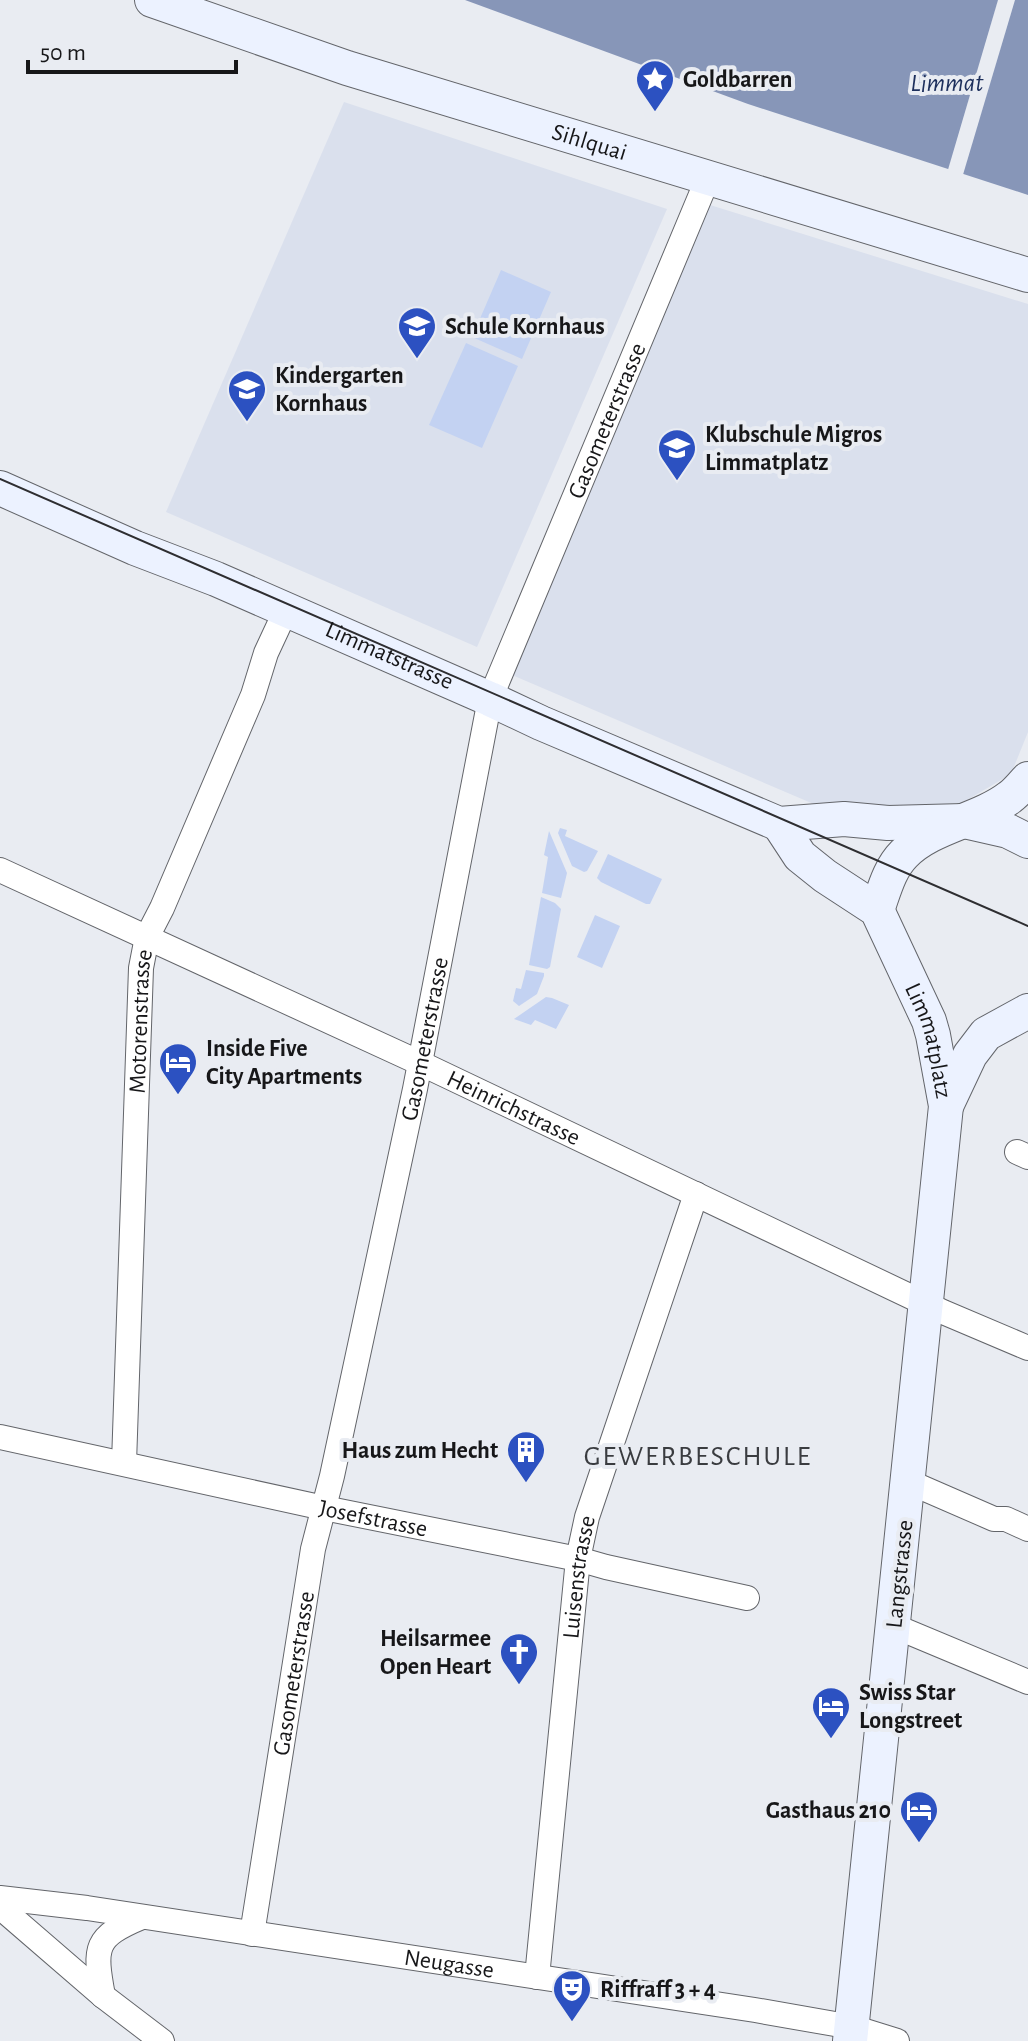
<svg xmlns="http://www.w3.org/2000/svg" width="1028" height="2041" font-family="'Alegreya Sans',sans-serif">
	<rect width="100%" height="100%" fill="#e9ecf2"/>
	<g fill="#dae0ed">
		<polygon points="344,102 667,209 477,647 166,512"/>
		<polygon points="710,205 1028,304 1028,732 1011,774 962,803 830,811 512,675"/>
	</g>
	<g fill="#c3d2f2">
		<polygon points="501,270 551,292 522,359 472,337"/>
		<polygon points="466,343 518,366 482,448 429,425"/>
		<polygon points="560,828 567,830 565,836 598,851 587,871 584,872 572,866 558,833"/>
		<polygon points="549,831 567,873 561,898 542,893 548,857 544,855"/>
		<polygon points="608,854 662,879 650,904 646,904 601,882 597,878"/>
		<polygon points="541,897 555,903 561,909 550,967 547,969 529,965"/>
		<polygon points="595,915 620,926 602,968 577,957"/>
		<polygon points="526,970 544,973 544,976 537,994 519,1006 513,1001 516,988 521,989"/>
		<polygon points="546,997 552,998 569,1005 556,1029 535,1020 531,1025 514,1019"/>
	</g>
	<polygon fill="#8796b8" points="465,0 1028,0 1028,195 748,104"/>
	<polygon fill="#e9ecf2" points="998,0 1015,0 962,178 947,173"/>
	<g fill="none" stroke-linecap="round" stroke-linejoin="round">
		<g stroke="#63656a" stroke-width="26">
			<g id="street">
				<path id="s1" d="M0 870 420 1063 943 1312 1028 1348"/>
				<polyline points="1017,1152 1028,1157"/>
				<path id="s2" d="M0 1437 324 1508 578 1559 606 1567 747 1598"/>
				<path id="s3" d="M124 1463 141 968 147 937 162 908 253 695 266 653 286 610"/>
				<polyline points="909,1482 994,1519 1006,1519 1028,1529"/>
				<polyline points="894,1626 1028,1682"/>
				<path id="s4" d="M0 1898 87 1908 755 2010 852 2027 897 2041"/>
				<polyline points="0,1907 103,1996 162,2041"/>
				<path id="s5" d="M252 1934 313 1549 332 1476 415 1089 490 699 708 178"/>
				<path id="s6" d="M537 1977 578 1559 587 1517 696 1194"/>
				<path d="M103 1996C94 1947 94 1937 142 1917"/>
			</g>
		</g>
		<g stroke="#63656a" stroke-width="36">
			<g id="secondary">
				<path id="s7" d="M152 0 347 68 1028 275"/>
				<path id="s8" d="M0 488 135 548 216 579 490 699 541 723 779 824 844 819 888 823 964 821 1008 831 1028 841"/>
				<path id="s9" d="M779 824 800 856 825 876 877 910 929 1021 933 1035 946 1106 850 2041"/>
				<path d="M877 910C884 891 889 869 904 854 931 826 979 821 1010 797 1017 792 1022 785 1028 779"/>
				<polyline points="946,1106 970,1055 986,1034 1028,1011"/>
			</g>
		</g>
		<use href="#street" stroke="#fff" stroke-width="24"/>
		<use href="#secondary" stroke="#ecf2ff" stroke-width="34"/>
		<polyline stroke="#2e2e31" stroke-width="2" points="0,479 1028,926"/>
	</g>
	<defs>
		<g id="sight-pin" transform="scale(2)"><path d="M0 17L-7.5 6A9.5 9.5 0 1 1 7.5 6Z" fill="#2c51c1" stroke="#e9ecf2"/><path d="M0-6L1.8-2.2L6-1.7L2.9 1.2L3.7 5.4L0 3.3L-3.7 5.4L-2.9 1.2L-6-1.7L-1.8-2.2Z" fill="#fff"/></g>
		<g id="school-pin" transform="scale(2)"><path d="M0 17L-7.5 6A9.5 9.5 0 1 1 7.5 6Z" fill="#2c51c1" stroke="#e9ecf2"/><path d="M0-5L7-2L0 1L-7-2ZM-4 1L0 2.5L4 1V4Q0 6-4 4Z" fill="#fff"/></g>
		<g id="hotel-pin" transform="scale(2)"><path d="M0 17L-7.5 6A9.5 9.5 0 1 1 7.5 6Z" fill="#2c51c1" stroke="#e9ecf2"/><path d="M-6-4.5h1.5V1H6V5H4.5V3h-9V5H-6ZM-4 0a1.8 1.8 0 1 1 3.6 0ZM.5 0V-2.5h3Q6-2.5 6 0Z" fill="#fff"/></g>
		<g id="building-pin" transform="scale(2)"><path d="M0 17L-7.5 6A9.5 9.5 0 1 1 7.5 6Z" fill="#2c51c1" stroke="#e9ecf2"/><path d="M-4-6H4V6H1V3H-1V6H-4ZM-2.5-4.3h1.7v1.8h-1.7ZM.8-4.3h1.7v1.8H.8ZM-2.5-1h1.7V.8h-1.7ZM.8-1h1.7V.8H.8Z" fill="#fff"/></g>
		<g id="church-pin" transform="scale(2)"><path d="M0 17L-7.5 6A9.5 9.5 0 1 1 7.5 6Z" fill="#2c51c1" stroke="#e9ecf2"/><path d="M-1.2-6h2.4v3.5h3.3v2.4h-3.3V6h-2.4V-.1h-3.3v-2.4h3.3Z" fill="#fff"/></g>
		<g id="theatre-pin" transform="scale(2)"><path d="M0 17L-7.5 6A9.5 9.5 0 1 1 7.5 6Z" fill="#2c51c1" stroke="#e9ecf2"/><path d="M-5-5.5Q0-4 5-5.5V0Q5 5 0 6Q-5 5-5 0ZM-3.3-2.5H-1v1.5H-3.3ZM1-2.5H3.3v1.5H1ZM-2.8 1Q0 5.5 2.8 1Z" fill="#fff"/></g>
	</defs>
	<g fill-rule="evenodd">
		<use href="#sight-pin" x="655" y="79"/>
		<use href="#school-pin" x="417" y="326"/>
		<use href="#school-pin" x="247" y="389"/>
		<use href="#school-pin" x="677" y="448"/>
		<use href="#hotel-pin" x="178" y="1062"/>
		<use href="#building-pin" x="526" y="1450"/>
		<use href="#church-pin" x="519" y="1652"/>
		<use href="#hotel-pin" x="831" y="1706"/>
		<use href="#hotel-pin" x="919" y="1810"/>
		<use href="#theatre-pin" x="572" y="1989"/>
	</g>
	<g text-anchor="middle" stroke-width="8" stroke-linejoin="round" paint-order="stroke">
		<g font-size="24" font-weight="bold" fill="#171719" stroke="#e9ecf2" text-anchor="start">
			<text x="683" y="87">Goldbarren</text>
			<text x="445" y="334">Schule Kornhaus</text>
			<text x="275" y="383">Kindergarten<tspan x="275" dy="28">Kornhaus</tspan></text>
			<text x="705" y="442">Klubschule Migros<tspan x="705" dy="28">Limmatplatz</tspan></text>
			<text x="206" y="1056">Inside Five<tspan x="206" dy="28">City Apartments</tspan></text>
			<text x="498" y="1458" text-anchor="end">Haus zum Hecht</text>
			<text x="491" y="1646" text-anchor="end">Heilsarmee<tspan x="491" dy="28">Open Heart</tspan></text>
			<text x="859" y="1700">Swiss Star<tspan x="859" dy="28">Longstreet</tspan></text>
			<text x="891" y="1818" text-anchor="end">Gasthaus 210</text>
			<text x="600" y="1997">Riffraff 3 + 4</text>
		</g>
		<g font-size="24" fill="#171719" stroke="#e9ecf2">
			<text dy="8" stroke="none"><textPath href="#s7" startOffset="460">Sihlquai</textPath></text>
			<text dy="8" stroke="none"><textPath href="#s5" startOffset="1560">Gasometerstrasse</textPath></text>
			<text dy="8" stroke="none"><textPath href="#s8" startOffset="424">Limmatstrasse</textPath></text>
			<text dy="8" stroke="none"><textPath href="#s3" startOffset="442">Motorenstrasse</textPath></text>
			<text dy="8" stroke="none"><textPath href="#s9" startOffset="274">Limmatplatz</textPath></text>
			<text dy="8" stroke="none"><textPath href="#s5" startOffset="912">Gasometerstrasse</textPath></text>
			<text dy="8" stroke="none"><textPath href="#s1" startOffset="566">Heinrichstrasse</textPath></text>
			<text dy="8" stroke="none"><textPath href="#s2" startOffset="382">Josefstrasse</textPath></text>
			<text transform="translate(899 1574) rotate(-84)" y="8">Langstrasse</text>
			<text dy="8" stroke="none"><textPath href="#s6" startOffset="402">Luisenstrasse</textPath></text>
			<text dy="8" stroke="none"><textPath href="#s5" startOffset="264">Gasometerstrasse</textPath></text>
			<text dy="8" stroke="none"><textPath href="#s4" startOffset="454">Neugasse</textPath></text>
		</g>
		<g font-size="26" font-style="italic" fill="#1d2f5c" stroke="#e9ecf2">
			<text x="947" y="91">Limmat</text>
		</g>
		<g font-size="28" letter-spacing="2" fill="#3a3c40" stroke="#e9ecf2">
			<text x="698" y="1465">GEWERBESCHULE</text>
		</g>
	</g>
	<path d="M28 60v12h208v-12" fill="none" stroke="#171719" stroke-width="4"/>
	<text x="40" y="60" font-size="24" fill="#171719" stroke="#e9ecf2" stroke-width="6" paint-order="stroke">50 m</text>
</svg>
